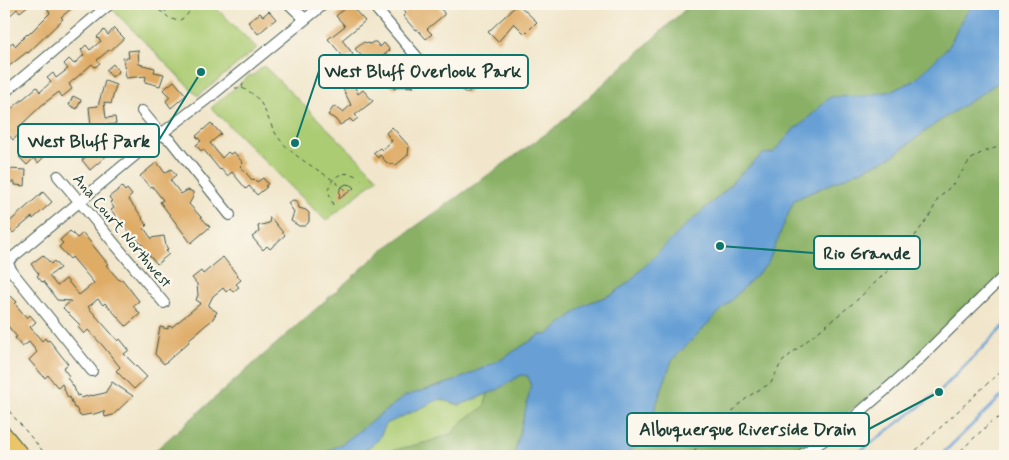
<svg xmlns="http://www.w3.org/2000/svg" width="1009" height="460" font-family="Mynerve,sans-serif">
	<rect width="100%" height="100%" fill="#fbf7ec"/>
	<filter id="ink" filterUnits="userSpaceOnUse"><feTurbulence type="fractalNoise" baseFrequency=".02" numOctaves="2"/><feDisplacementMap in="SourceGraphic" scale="10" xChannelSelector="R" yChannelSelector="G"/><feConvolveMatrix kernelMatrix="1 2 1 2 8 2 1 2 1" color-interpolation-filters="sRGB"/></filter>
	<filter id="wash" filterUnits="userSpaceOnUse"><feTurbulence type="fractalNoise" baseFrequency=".0096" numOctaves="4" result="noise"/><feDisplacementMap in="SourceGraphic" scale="20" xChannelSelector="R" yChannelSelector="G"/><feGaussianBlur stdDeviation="1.12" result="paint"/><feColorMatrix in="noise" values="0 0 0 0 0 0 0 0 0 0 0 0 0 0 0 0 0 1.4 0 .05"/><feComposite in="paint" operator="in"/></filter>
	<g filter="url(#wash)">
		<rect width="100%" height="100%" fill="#f1e6cb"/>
		<g fill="#accc73" stroke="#668454">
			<polygon points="107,4 212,4 257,48 198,96"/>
			<polygon points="264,66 378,178 326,221 211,108 250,75 252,76"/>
			<polygon points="488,394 484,407 463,421 453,433 428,442 391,451 365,450 378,440 386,424 440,399 460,405"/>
		</g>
		<g fill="#89b065" stroke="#54764c">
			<polygon points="691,4 973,4 961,21 950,45 914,81 891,91 865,96 830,97 800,126 795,128 773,153 763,154 736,178 727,189 682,229 629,282 613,294 586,304 547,335 540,335 502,359 455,381 405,396 343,443 319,456 149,456 384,249 557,126"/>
			<polygon points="1005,78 1005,275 916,361 789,456 624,456 644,439 672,360 767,263 794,200 891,157 935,124"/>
			<polygon points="521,375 528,376 531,387 514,456 357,456 365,450 391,451 428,442 453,433 463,421 484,407 488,394"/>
		</g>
		<polygon fill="#68a0d6" stroke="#446e85" points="973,4 1005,4 1005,78 935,124 891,157 794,200 768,263 672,360 644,439 624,456 514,456 531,387 528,376 521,375 497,390 460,405 440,399 386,424 378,440 357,456 319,456 343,443 405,396 455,381 502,359 540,335 547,335 586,304 613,294 629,282 682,229 727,189 736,178 763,154 773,153 795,128 800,126 830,97 865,96 891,91 914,81 950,45 961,21"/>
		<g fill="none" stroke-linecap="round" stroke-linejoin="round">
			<g stroke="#68a0d6" stroke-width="2.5">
				<polyline points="854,456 939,392 1005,325"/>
				<polyline points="940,456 1005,393"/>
			</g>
		</g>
		<g id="blocks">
			<g fill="#dfac66">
				<polygon points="4,4 30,4 20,12 17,9 4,21"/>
				<polygon points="52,4 77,4 61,17 63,19 28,53 27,52 4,70 4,50 13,42 15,46 27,34 28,35 50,13 47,8"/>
				<polygon points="349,4 365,21 342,40 353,54 346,60 328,39 345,26 336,16"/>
				<polygon points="398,4 437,4 444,13 444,15 427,29 432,34 426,39 417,29 415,30 403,16 406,13"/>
				<polygon points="518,4 537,22 525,34 514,23 498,42 488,32"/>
				<polygon points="269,11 276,19 258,34 248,22 260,13 263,16"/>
				<polygon points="114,28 124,38 110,51 109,50 97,60 100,63 95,67 92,64 69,84 72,89 62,97 59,92 42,105 18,128 22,132 13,140 9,135 4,140 4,115 37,87 40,92 51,82 47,78 53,73 56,78 68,69 64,64 69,59 74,64 84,55 81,50 86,45 90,50 101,41 97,37 104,30 108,35"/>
				<polygon points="364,42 370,44 373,42 376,42 380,47 384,43 390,50 371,66 355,49"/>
				<polygon points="138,50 139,64 155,68 154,72 164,74 160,86 145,82 146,76 126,78 123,58 129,58 128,51"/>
				<polygon points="463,55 480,70 478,73 482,76 467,94 453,83 463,68 457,63"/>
				<polygon points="113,64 119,71 112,77 106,70"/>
				<polygon points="394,65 400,69 398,72 406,77 404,80 414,87 398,86 395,89 388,85 383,85 378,82 388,68 391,70"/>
				<polygon points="105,81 116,85 111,104 104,102 106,118 115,117 116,124 91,126 89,107 98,106"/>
				<polygon points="174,81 186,95 171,108 166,101 170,97 163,90"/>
				<polygon points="354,85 358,94 363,90 373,101 355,115 358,118 353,122 350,119 340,125 335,119 328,115 334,106 343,112 351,105 343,89"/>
				<polygon points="73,96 81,100 77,109 69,105"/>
				<polygon points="211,123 221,134 210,143 222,158 228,152 230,154 234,152 243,163 240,166 252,180 254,179 257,182 263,178 268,184 265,186 267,187 257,195 249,186 246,189 232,172 227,176 221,169 220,170 203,149 201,151 196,145 201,141 196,136"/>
				<polygon points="121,127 128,135 119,143 122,146 112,154 111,152 90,170 82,160 90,154 82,151 92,143 96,147"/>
				<polygon points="392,127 409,146 408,155 396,165 387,163 380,155 378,158 373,153 380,148 382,150 392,141 386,133"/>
				<polygon points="29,140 45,156 38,163 34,158 27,165 19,157 24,152 21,148"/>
				<polygon points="157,162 165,173 171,169 176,175 170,180 181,194 188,190 193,192 193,197 189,204 210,227 191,243 160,202 163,200 152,186 150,187 140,176"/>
				<polygon points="8,169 26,170 25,186 15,185 15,182 7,182"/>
				<polygon points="346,184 351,185 354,188 339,199 340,188"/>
				<polygon points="122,187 125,191 127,189 132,195 128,199 143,218 142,219 147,225 144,228 151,238 164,236 166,246 168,249 166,251 169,254 157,264 147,253 146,254 142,248 144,247 135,237 134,238 111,210 114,208 110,202 112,201 109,197"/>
				<polygon points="43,192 52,202 33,219 32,217 13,233 6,225"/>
				<polygon points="293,200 297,201 299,208 306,210 309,213 309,222 305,226 299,226 291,221 294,212 288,203"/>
				<polygon points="270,217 285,235 270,249 267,246 263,250 252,237 259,232 258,226 269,223"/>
				<polygon points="70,231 77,238 83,233 108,264 106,265 120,281 122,279 139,301 133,306 140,314 126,326 105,303 103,305 98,299 88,307 118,341 120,339 129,350 124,354 147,377 134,389 116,371 120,367 103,346 88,330 84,334 78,327 80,325 63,308 71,301 57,300 43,281 42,282 37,276 39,274 31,264 43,255 51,264 54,261 60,268 49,276 57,286 66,279 79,295 94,283 72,257 70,259 59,247 63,243 60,240"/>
				<polygon points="223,257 241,280 236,284 239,287 233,292 230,288 226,292 223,288 213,296 208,306 217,312 212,320 188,340 189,342 164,364 155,354 160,327 168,329 168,326 172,327 201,303 196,300 198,295 197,284 192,278 201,271 203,274"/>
				<polygon points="11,296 17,302 15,304 27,318 30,315 36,322 30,327 42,341 45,338 47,341 49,340 68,364 63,368 69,376 67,378 74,387 77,396 80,395 81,398 91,395 91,396 105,393 112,382 133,396 113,415 105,417 104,411 91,415 91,414 80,416 76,408 74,408 70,397 68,398 62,384 58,388 48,375 45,378 29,360 37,352 29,342 22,347 15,338 17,337 7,325 4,328 4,302"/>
			</g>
		</g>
	</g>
	<g filter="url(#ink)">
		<use href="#blocks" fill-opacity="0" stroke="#3e564b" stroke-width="1"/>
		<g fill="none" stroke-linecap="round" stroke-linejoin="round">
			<g stroke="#3e564b" stroke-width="12">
				<g id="minor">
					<polyline points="289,4 305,19"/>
					<polyline points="372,4 423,64"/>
					<polyline points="4,93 110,4"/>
					<polyline points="142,111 161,134 171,141 230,215"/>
					<polyline points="58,176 164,303"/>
					<polyline points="4,257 13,273 92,371"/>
					<polyline points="7,262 161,134 211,96 324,4"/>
					<polyline points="800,456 838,431 904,374 1005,275"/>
				</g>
			</g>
			<g stroke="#3e564b" stroke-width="17">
				<polyline id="highway" points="4,434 22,456"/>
			</g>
			<g stroke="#3e564b" stroke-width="1" stroke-dasharray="4 4" stroke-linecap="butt">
				<path d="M155 4 158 10 164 13 169 18 178 21C186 17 191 13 190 4"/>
				<polyline points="165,12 170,4"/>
				<polyline points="235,88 242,88 243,83"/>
				<path d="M242 88C269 99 264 122 282 142 300 163 328 173 347 192"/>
				<path d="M333 205 328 190C333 171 352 168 364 183"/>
				<polyline points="4,405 47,456"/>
				<polyline points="687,456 715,434 737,406 752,394 771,383 781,363 792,353 857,300 898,261 912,240 930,215 938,199 955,182 970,160 981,153 995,148 1005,142"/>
				<polyline points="910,456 1005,367"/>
				<polyline points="955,456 993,420 1005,416"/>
			</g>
			<use href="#minor" stroke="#fff" stroke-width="10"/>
			<use href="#highway" stroke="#ebc669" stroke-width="15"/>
		</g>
	</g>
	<g text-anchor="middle" stroke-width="4.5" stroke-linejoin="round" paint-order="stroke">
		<g font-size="16" fill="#1f3d34" stroke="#fbf7ec">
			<text transform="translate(123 230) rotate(50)" y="6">Ana Court Northwest</text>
		</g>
	</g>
	<path fill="none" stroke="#0f766e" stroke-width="2" d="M295 143L319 71M201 72L159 140M720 246L814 253M939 392L869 429"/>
	<g fill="#0f766e" stroke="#fbf7ec" stroke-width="2">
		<circle cx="295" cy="143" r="5"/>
		<circle cx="201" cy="72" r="5"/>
		<circle cx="720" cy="246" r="5"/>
		<circle cx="939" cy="392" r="5"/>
	</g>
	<g fill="#fbf7ec" stroke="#0f766e" stroke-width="2">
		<rect x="319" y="55" width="209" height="33" rx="5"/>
		<rect x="18" y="124" width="141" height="33" rx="5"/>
		<rect x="814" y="236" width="106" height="33" rx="5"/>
		<rect x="627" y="413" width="242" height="33" rx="5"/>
	</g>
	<g font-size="18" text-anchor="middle" font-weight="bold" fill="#1f3d34">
		<text x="423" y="77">West Bluff Overlook Park</text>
		<text x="89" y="147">West Bluff Park</text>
		<text x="867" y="259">Rio Grande</text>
		<text x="748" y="435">Albuquerque Riverside Drain</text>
	</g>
	<rect width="1009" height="460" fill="none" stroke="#fbf7ec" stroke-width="20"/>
</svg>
